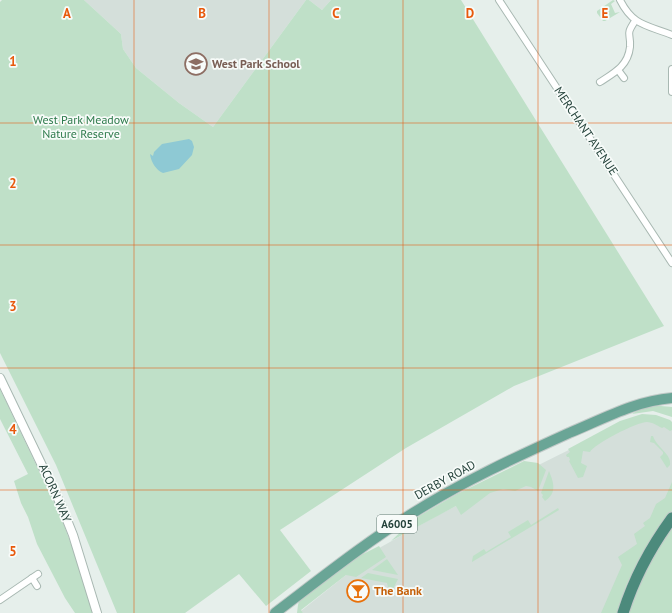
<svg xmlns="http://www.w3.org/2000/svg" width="672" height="613" font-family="'PT Sans',sans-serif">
	<rect width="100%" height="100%" fill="#e6efeb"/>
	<g fill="#d4dfda">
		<polygon points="84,0 306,0 213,127 179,103 136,68 123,49 121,34"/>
		<polygon points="309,0 331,0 322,10"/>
		<polygon points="631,419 672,425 672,494 607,613 303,613 301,611 381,547 440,514"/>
	</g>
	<g fill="#bfe0c8">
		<polygon points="2,0 84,0 121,34 123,49 136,68 179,103 213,127 306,0 309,0 322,10 331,0 461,0 664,326 514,386 406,448 280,530 311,571 266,606 239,574 185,613 117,613 56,465 0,353 0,2"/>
		<polygon points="613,0 615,1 611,4 615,13 620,12 605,21 603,21 597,13 597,11"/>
		<polygon points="0,389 61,517 75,555 93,613 75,613 65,598 37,544 28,517 21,503 14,481 28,474 0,419"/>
		<path d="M661 406 672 407V417L653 411 632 414C640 408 651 406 661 406Z"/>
		<path d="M642 414 656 415 670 420 672 422V430L670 431 664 427 662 428C658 426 652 422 647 422 637 422 594 444 590 452L583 451 581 463 587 466 583 477 578 478 569 461 570 460 569 457H567L566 455 570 452 568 449 620 421Z"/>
		<path d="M651 436H653C657 448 672 454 670 465L667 468 660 457 663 454V452L654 443 650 442Z"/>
		<polygon points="524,461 538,463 546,470 538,491 531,487 526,486 515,491 503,489 490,493 461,515 456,506 391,541 414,519 457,494"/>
		<path d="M549 471C554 483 557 493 545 501L542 497 543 495 541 493Z"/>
		<polygon points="672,482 672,511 639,559 626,586 618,613 601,613 622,565 618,557 637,544 634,534 645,526 643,523 650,518 656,504 665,498"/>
		<polygon points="558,508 559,510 472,562 472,561 473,556 484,549 486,552 511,537 508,532 528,520 531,525"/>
		<path d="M672 527V613H629C638 580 654 556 672 527Z"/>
		<polygon points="379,546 386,557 356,577 346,575 301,610 303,613 297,613 298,605 299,601 361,555"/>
		<polygon points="387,559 398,575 372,570"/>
		<polygon points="368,573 398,579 390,595 387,583 361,578"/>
	</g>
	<path fill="#8ec9d4" d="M189 139 192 141 194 147 192 155 179 169 163 173C156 170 151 162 150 154L153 156 154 152 162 144Z"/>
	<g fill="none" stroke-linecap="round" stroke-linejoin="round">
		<g stroke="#a8b8b2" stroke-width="8">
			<g id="minor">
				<polyline points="499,0 672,263"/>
				<path d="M620 0C633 26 647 25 672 35"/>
				<polyline points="672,69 672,92"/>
				<polyline points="618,70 624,78"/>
				<path d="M600 82C614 73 628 66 630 47 631 32 625 36 635 21"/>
				<polyline points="32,578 37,586"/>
				<polyline points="0,600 38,574"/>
			</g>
		</g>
		<g stroke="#a8b8b2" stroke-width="10">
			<polyline id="tertiary" points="0,378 61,505 73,535 97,613"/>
		</g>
		<g stroke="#c2cac8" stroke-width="12">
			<path id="primary" d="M275 613C320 579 365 543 413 513 462 482 516 457 569 433 603 419 635 401 672 398"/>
		</g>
		<g stroke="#c2cac8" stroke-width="13">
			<path id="trunk" d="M623 613C634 578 650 548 672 518"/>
		</g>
		<use href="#minor" stroke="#fff" stroke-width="6"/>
		<use href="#tertiary" stroke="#fff" stroke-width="8"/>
		<use href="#primary" stroke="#6aa596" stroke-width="10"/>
		<use href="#trunk" stroke="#4c8a7c" stroke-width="11"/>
	</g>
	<path fill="none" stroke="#e8590c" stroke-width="1" stroke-opacity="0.55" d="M134 0V613M269 0V613M403 0V613M538 0V613M0 123H672M0 245H672M0 368H672M0 490H672"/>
	<defs>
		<g id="school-ring" transform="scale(1.15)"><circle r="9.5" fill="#f7fbf9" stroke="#8d6e63" stroke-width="1.5"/><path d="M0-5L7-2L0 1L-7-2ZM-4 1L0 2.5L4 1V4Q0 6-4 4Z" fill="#8d6e63"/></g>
		<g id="bar-ring" transform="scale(1.15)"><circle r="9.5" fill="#f7fbf9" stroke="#e8710a" stroke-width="1.5"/><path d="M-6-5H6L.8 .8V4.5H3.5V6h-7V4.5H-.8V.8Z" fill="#e8710a"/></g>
	</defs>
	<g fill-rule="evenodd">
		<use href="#school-ring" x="196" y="64"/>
		<use href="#bar-ring" x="358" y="591"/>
	</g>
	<g text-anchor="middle" stroke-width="3.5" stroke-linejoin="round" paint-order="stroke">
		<rect fill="#f7fbf9" stroke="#637a73" stroke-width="1" x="377" y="515" width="40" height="18" rx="3"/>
		<g font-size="11" font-weight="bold" fill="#24423a">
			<text x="397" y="528">A6005</text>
		</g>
		<g font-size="12" font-weight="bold" fill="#785e54" stroke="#f7fbf9" text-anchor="start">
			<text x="212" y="68">West Park School</text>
		</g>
		<g font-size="12" fill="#2d7a4b" stroke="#f7fbf9">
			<text x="81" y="124">West Park Meadow<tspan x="81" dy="14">Nature Reserve</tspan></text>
		</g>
		<g font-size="12" fill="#24423a" stroke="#f7fbf9">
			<text transform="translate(586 131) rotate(56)" y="4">MERCHANT AVENUE</text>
			<text transform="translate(445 480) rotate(-29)" y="4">DERBY ROAD</text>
			<text transform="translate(55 493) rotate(66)" y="4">ACORN WAY</text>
		</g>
		<g font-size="12" font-weight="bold" fill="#c56008" stroke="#f7fbf9" text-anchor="start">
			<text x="374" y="595">The Bank</text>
		</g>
	</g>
	<g font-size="13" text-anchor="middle" font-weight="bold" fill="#e8590c" stroke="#f7fbf9" stroke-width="3.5" stroke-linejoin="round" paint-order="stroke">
		<text x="67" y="18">A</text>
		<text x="202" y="18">B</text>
		<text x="336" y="18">C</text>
		<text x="470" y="18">D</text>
		<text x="605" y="18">E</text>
		<text x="13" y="66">1</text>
		<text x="13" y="188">2</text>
		<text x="13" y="311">3</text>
		<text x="13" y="434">4</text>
		<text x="13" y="556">5</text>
	</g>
</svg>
